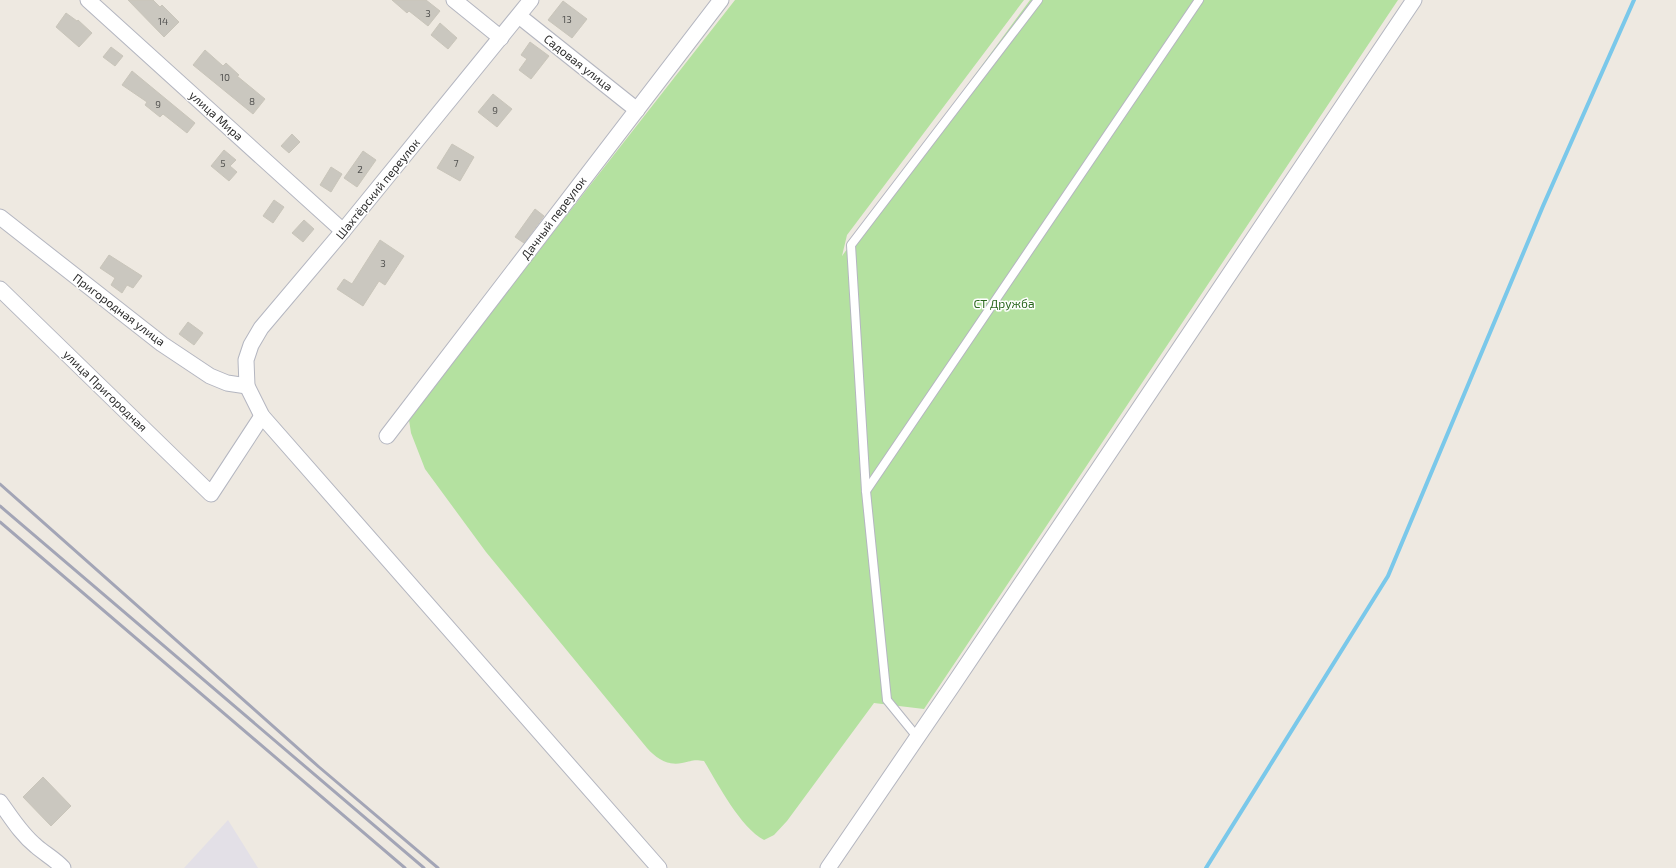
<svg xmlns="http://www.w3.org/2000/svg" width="1676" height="868" font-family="'Exo 2',sans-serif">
	<rect width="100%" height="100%" fill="#eee9e1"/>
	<polygon fill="#e3e0e7" points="228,820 258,868 184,868"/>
	<path fill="#b4e1a0" d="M735 0H1024L847 235 842 256 1030 0H1398L924 709 874 703 787 821 774 835 764 840C740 827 718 784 704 761 693 759 692 761 682 763 667 766 656 758 647 748L486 552 425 469 411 433 409 420 412 413Z"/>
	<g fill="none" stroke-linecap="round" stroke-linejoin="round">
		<polyline stroke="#7ac8ea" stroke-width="4" points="1206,868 1388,576 1543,206 1634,0"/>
	</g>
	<g fill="#cac7bf" stroke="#c9c5ba">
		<polygon points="128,0 153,0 160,7 162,5 179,22 164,37"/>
		<polygon points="392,0 426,0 440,11 428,26 409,11 407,13"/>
		<polygon points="563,1 587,19 572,38 548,20"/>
		<polygon points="66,13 77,21 78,20 92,33 79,47 56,27"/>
		<polygon points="440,23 457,38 448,49 431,35"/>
		<polygon points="530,42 549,56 531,79 519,70 527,59 521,55"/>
		<polygon points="111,47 123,56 115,66 103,57"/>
		<polygon points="205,50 223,66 226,63 239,75 237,76 265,99 253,114 193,65"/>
		<polygon points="132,71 195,123 187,133 163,114 160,117 145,105 147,102 122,85"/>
		<polygon points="493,94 512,109 497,127 478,112"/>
		<polygon points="292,134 300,142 289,153 281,146"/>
		<polygon points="452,144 474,157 460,181 437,168"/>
		<polygon points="224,150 236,160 230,166 237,172 229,181 211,166"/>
		<polygon points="363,151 376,160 357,187 344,178"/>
		<polygon points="331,167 342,174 331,192 320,185"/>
		<polygon points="274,200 284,207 273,223 263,216"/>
		<polygon points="535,209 544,216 524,243 515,237"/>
		<polygon points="304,220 314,229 303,242 292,233"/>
		<polygon points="380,240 404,256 385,285 379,281 363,306 337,289 344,279 352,284"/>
		<polygon points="109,255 142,276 133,288 127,285 122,293 111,285 115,278 100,268"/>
		<polygon points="188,322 203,333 194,345 179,334"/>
		<polygon points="43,777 71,806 51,826 23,797"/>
	</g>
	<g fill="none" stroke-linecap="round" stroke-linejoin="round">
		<g stroke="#b4b6c0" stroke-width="10">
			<g id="service">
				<polyline points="866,491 1199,0"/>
				<polyline points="918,738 887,700 866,491 851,245 1038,0"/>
			</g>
		</g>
		<g stroke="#b4b6c0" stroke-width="17">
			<g id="minor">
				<polyline points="88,0 343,231"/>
				<polyline points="454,0 501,38"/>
				<polyline points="531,0 343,231 261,328 251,345 246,360 247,386 262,416 659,868"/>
				<polyline points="519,16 637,110"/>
				<polyline points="0,217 162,344 210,376 227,383 247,386"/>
				<polyline points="0,289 211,494 262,416"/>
				<polyline points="387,436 721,0"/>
				<path d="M0 802C11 817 21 834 36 846 45 854 55 859 63 868"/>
				<polyline points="828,868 951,688 1414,0"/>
			</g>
		</g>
		<use href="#service" stroke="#fff" stroke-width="8"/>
		<use href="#minor" stroke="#fff" stroke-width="15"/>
		<g stroke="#a3a5b6" stroke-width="3">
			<polyline points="0,484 319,767 438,868"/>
			<polyline points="0,506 424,868"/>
			<polyline points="0,522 405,868"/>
		</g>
	</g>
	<g text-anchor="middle" stroke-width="3" stroke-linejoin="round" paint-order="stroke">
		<g font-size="10" fill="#545452">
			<text x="428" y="17">3</text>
			<text x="567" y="23">13</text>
			<text x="163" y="25">14</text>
			<text x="225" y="81">10</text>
			<text x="252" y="105">8</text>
			<text x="158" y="108">9</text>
			<text x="495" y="114">9</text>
			<text x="223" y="167">5</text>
			<text x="456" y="167">7</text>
			<text x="360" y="173">2</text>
			<text x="383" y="267">3</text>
		</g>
		<g font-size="12" fill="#2d2d2d" stroke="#fff">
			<text transform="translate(578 63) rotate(38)" y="4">Садовая улица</text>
			<text transform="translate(216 116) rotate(42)" y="4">улица Мира</text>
			<text transform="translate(378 189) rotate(-51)" y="4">Шахтёрский переулок</text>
			<text transform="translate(554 218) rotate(-53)" y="4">Дачный переулок</text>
			<text transform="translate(119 310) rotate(37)" y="4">Пригородная улица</text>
			<text transform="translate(105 391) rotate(44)" y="4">улица Пригородная</text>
		</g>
		<g font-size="12" fill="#2b691f" stroke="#fff">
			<text x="1004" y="308">СТ Дружба</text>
		</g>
	</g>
</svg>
